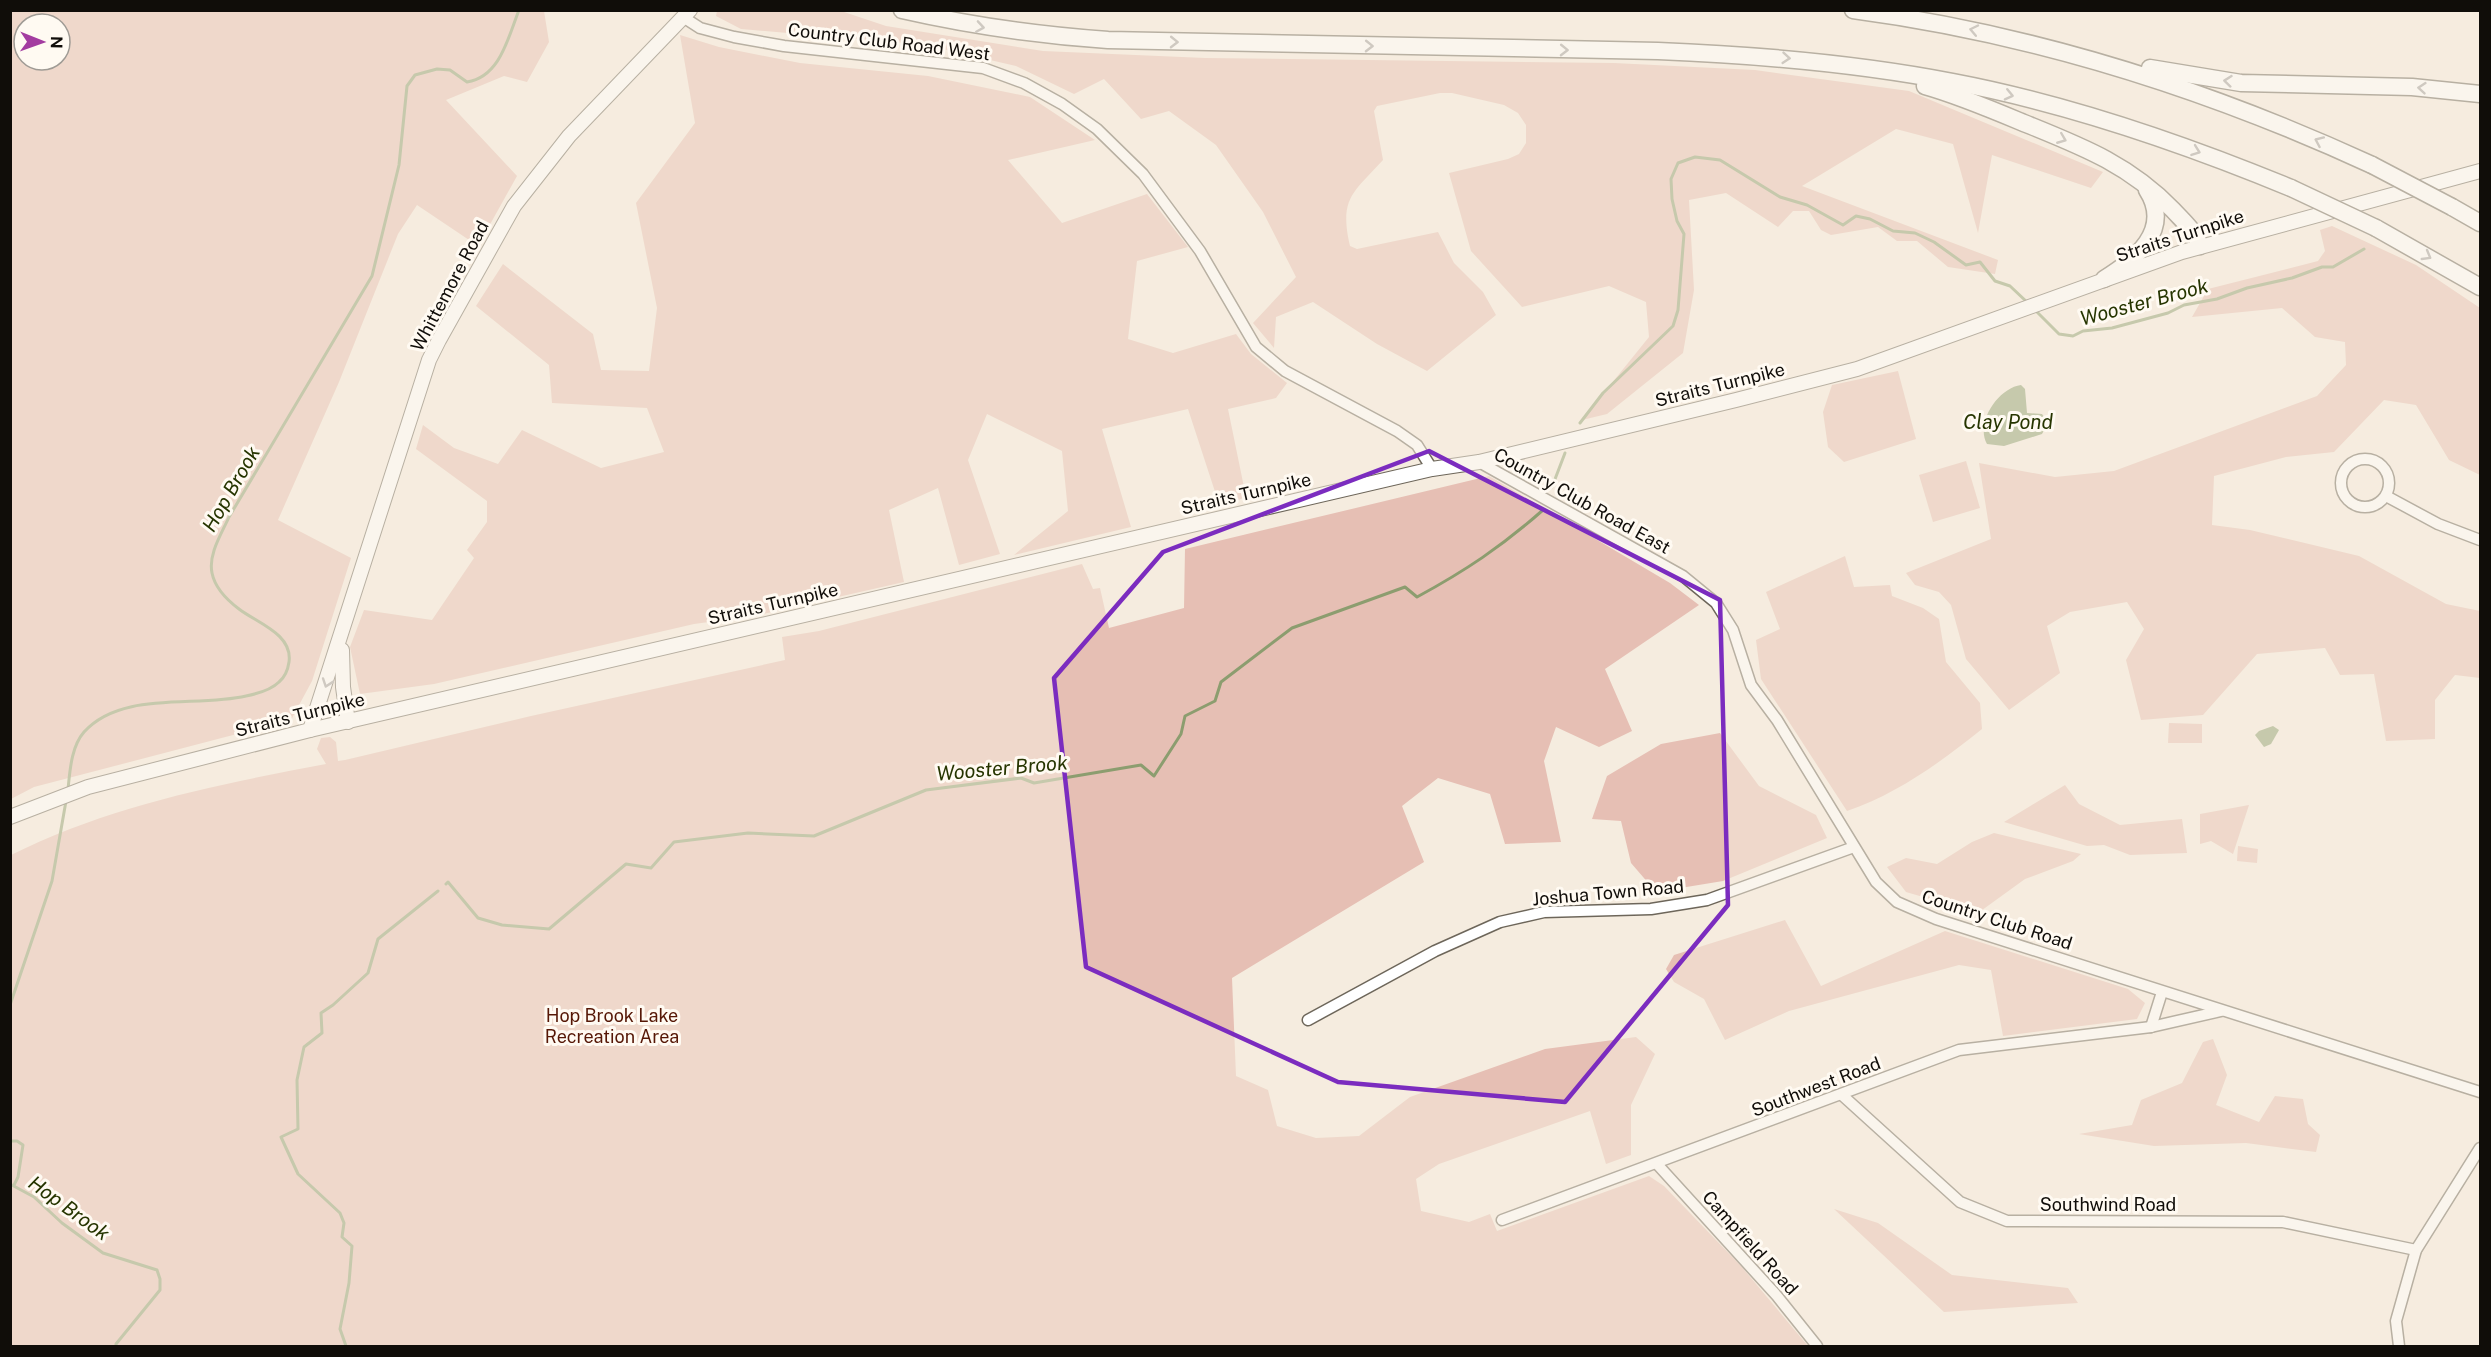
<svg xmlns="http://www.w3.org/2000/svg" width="2491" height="1357" font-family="'Public Sans',sans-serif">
	<rect width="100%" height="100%" fill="#f5ecdf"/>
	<g fill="#e6bfb4" fill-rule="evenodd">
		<path d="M10 11H544L549 42 527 82 504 76 446 100 517 176 478 246 417 205 398 234 339 382 278 520 351 558 312 681 291 720 34 787 11 799ZM24 24H60V60H24Z"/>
		<path d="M717 11H841L886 26 1043 51 1205 58 1614 63 1755 70 1909 91 2103 172 2091 188 1992 155 1978 233 1953 144 1896 129 1802 186 1998 260 1995 274 1948 267 1917 241H1897L1878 227 1831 235 1821 230 1809 211H1793L1778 227 1726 193 1689 200 1694 290 1683 353 1607 414 1582 420 1649 337 1646 302 1609 286 1522 307 1471 251 1449 173 1508 159 1519 154 1526 143V125L1518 113 1504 105 1452 93H1440L1377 106 1374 111 1383 160C1353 193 1339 198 1350 246L1357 249 1438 232 1454 263 1483 292 1496 315 1427 371 1377 344 1313 302 1276 317 1274 348 1253 323 1296 277 1263 212 1216 145 1169 111 1141 119 1104 79 1074 94 1016 66 925 45 741 29 716 16Z"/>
		<polygon points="680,35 719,47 800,63 928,76 1030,97 1095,140 1008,160 1062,223 1147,194 1188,247 1137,261 1128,339 1173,353 1236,334 1251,354 1287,383 1276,398 1228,409 1246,497 1220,507 1188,409 1102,429 1131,527 1014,555 1068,511 1062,451 987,414 968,460 1000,554 959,565 938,488 889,510 904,582 732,621 731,619 694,624 434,684 360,694 350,647 364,610 432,620 474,558 467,550 487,522 487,501 416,449 423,425 454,448 498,464 522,430 601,468 664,452 647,408 552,403 549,365 476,306 503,264 593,334 601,370 649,371 657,308 636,203 695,123"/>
		<polygon points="2332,226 2416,265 2480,308 2480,475 2449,460 2416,405 2384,400 2334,452 2286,457 2214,476 2212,525 2250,530 2359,556 2446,604 2480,611 2480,678 2455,675 2435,700 2435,739 2386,741 2374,674 2340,675 2325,648 2257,654 2203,715 2141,720 2126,660 2144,629 2127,602 2070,612 2047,626 2060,673 2009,710 1966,659 1951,605 1939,592 1915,585 1906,573 1991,539 1979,463 2055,477 2114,471 2317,396 2346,365 2345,342 2315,337 2282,308 2192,317 2208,289 2318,261 2325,251 2320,230"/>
		<polygon points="1898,371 1916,439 1844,462 1828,447 1823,412 1832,385"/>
		<polygon points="1966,461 1980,508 1933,522 1919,475"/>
		<path d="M1489 476 1670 583 1699 605 1605 669 1632 731 1599 747 1556 727 1544 761 1561 842 1505 844 1490 794 1438 778 1402 806 1424 862 1232 978 1236 1076 1268 1090 1277 1126 1316 1138 1359 1136 1410 1097 1545 1049 1636 1037 1655 1054 1631 1105V1155L1606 1164 1590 1111 1439 1164 1416 1179 1421 1211 1469 1222 1490 1214 1497 1231 1649 1176 1664 1186 1741 1266 1808 1346H11V855C108 806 220 784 326 764L317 749 321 738 330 737 336 742 338 761 345 760 531 716 785 660 782 637 819 631 1082 564 1093 589 1100 588 1109 628 1184 608 1185 549Z"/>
		<path d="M1845 556 1854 587 1890 585 1892 596 1923 608 1939 619 1946 662 1980 703 1982 729C1941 762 1897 794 1847 811L1761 679 1756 640 1780 629 1766 592Z"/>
		<polygon points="2169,723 2202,724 2202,743 2168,743"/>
		<polygon points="1720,733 1759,786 1816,815 1827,838 1723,881 1656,892 1631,863 1621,821 1592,819 1607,776 1661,744"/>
		<polygon points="2065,785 2079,804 2120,825 2182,819 2187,853 2130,855 2104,845 2087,846 2004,822"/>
		<polygon points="2249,805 2233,854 2211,841 2200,844 2200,814"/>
		<polygon points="1994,833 2081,854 2073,861 2025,879 1978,913 1906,892 1887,867 1906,858 1937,864 1972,842"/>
		<polygon points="2238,846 2258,849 2257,863 2237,861"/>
		<polygon points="1785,920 1821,986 1945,931 2128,989 2145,1003 2137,1019 2003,1036 1991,970 1959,965 1789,1011 1725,1040 1704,999 1674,982 1666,969 1674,955"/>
		<polygon points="2213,1039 2227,1075 2216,1105 2259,1122 2275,1096 2303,1099 2308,1124 2320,1135 2316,1152 2246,1143 2154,1146 2079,1134 2132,1125 2141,1100 2182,1083 2203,1042"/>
		<polygon points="1834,1209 1878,1223 1952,1275 2068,1288 2078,1303 1944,1312"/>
	</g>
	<g fill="#8c9d6f">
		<path d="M2021 385 2025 389 2027 413 2042 414C2047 420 2046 428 2042 434L2004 446 1987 444C1975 423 1998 388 2021 385Z"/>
		<polygon points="2273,726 2279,730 2271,744 2264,747 2255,735 2259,731"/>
	</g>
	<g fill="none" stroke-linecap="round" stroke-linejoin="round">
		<g stroke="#8c9d6f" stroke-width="3">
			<polyline points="2035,310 2059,334 2073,336 2083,331 2112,328 2168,313 2184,305 2217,299 2247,288 2292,278 2322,267 2333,267 2364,249"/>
			<polyline points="1580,423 1603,393 1673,326 1678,310 1684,234 1677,221 1672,199 1671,179 1678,163 1695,157 1720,160 1780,197 1807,205 1843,225 1856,216 1870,219 1893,231 1915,233 1934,242 1966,265 1980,262 1995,281 2010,286 2028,303"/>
			<polyline points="1552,487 1565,453"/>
			<path d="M68 789C70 771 71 747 84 732 122 690 196 708 246 696 256 694 271 690 279 682 285 677 288 669 289 662 293 634 257 623 239 609 227 600 215 588 212 573 208 554 222 533 229 517L372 276 399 165 407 86 415 75 437 69 450 70 467 82C500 77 508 38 519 10"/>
			<path d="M446 884 448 882 478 918 502 925 549 929 626 864 651 868 674 842 748 833 814 836 926 790 1021 778 1034 783 1141 765 1154 776 1181 734 1185 716 1215 701 1221 682 1292 628 1405 587 1417 597C1465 571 1501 547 1543 510"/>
			<polyline points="10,1005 52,881 66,801"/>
			<polyline points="10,1141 17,1141 23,1145 18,1177 14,1185"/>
			<polyline points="10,1184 34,1197 62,1223 103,1253 157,1270 160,1279 160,1290 116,1344 116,1346"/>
			<polyline points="346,1346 340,1329 349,1283 352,1246 342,1237 344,1223 340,1213 298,1174 281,1137 298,1129 297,1080 304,1047 322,1033 321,1013 333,1005 368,973 378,939 438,891"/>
		</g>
		<g stroke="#6d665a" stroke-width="13">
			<g id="minor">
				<polyline points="683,17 700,28 734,37 784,46 983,68 1024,83 1062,104 1097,129 1143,174 1200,251 1256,347 1285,371 1397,431 1417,445 1432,469"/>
				<circle cx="2365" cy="483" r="24"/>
				<polyline points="1479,462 1683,576 1716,603 1733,630 1751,685 1777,720 1876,882 1897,902 1936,919 2480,1092"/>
				<polyline points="2386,496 2438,524 2480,540"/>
				<polyline points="1308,1020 1435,951 1500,922 1544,912 1651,909 1707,900 1854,847"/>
				<polyline points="2151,1027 2162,992"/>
				<polyline points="1842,1095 1960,1202 2007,1221 2283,1222 2416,1250"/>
				<polyline points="1657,1164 1777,1296 1817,1346"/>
				<polyline points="1502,1220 1959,1050 2151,1027 2221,1011"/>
				<polyline points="2399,1346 2396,1321 2416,1250 2480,1148"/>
			</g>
		</g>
		<g stroke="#6d665a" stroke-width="16">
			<g id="major">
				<polyline points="342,650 343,687 348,722"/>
				<polyline points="310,730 429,360 439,340 514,206 569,136 690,10"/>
				<polyline points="10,817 88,787 310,730 1432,469 1479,462 1736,400 1857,369 2182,252 2480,171"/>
			</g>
		</g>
		<g stroke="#6d665a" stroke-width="19">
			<g id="highway">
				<path d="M902 10C972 26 1037 35 1108 40L1658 51C1757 55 1855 63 1953 82 2069 104 2182 143 2291 188"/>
				<path d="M1853 10C2034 34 2207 89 2372 165"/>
				<polyline points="2150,68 2241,83 2412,87 2480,94"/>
				<path d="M1925 86C1957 95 1988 108 2019 121 2078 145 2128 163 2173 210 2184 222 2195 231 2200 246"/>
				<polyline points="2452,207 2480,223"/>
				<polyline points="2376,228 2480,287"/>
				<path d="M2104 279C2135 260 2173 230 2147 190"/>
			</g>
		</g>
		<use href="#minor" stroke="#fff" stroke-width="10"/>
		<use href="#major" stroke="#fff" stroke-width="14"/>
		<use href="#highway" stroke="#fff" stroke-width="16"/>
		<g stroke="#6d665a" stroke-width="19" stroke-linecap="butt">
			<g id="highway-bridge">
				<polyline points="2372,165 2452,207"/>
				<polyline points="2291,188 2376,228"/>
			</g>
		</g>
		<use href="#highway-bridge" stroke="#fff" stroke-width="16"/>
	</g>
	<defs><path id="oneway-chevron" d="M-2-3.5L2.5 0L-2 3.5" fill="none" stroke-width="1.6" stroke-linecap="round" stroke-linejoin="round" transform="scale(1.5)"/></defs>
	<g stroke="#9f9e9d">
		<use href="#oneway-chevron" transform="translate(980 27) rotate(9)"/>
		<use href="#oneway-chevron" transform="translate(1974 30) rotate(-168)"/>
		<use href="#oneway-chevron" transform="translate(1174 42) rotate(1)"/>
		<use href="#oneway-chevron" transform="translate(1369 46) rotate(1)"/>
		<use href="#oneway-chevron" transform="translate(1564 50) rotate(1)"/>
		<use href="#oneway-chevron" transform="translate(1786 58) rotate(5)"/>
		<use href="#oneway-chevron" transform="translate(2228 81) rotate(-174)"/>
		<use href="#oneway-chevron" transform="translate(2422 88) rotate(-175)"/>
		<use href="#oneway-chevron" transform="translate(2009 95) rotate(13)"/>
		<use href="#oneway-chevron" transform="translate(2062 139) rotate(22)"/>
		<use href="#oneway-chevron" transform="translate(2319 141) rotate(-156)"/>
		<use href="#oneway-chevron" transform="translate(2196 151) rotate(20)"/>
		<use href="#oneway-chevron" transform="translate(2427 256) rotate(30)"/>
		<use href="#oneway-chevron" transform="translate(327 683) rotate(109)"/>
	</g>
	<path d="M0 0H2491V1357H0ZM1429 451 1720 600 1728 905 1565 1102 1338 1082 1086 967 1054 678 1163 552Z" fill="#f5ecdf" fill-opacity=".55" fill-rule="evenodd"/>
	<path fill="none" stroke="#7b2cbf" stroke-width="4.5" stroke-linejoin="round" d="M1429 451 1720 600 1728 905 1565 1102 1338 1082 1086 967 1054 678 1163 552Z"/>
	<g text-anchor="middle" stroke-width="6" stroke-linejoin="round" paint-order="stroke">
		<g font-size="18" fill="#100d09" stroke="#fffaf2">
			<text transform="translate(889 42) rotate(7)" y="6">Country Club Road West</text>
			<text transform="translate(2180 236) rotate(-18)" y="6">Straits Turnpike</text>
			<text transform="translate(450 286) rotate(-62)" y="6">Whittemore Road</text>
			<text transform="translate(1720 385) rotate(-14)" y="6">Straits Turnpike</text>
			<text transform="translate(1246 494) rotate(-13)" y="6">Straits Turnpike</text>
			<text transform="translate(1582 501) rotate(29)" y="6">Country Club Road East</text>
			<text transform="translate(773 604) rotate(-13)" y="6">Straits Turnpike</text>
			<text transform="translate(300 715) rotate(-14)" y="6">Straits Turnpike</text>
			<text transform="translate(1608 893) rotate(-5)" y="6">Joshua Town Road</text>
			<text transform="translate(1997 920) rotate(18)" y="6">Country Club Road</text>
			<text transform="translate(1816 1087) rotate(-21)" y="6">Southwest Road</text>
			<text x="2108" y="1211">Southwind Road</text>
			<text transform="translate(1750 1243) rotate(48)" y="6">Campfield Road</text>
		</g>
		<g font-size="18" fill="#561706" stroke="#fffaf2">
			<text x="612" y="1022">Hop Brook Lake<tspan x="612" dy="21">Recreation Area</tspan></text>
		</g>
		<g font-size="20" font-style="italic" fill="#263500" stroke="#fffaf2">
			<text transform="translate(2144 302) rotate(-15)" y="7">Wooster Brook</text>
			<text x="2008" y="429">Clay Pond</text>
			<text transform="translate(231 489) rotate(-60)" y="7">Hop Brook</text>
			<text transform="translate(1002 768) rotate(-5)" y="7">Wooster Brook</text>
			<text transform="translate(69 1208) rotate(36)" y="7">Hop Brook</text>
		</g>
	</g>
	<rect width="2491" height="1357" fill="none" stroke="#100d09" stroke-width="24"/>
	<g transform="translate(42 42) rotate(91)"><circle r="28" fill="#fffaf2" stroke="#9f9b95" stroke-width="1.5"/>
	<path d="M0-4.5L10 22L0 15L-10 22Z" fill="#a33ca0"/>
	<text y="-9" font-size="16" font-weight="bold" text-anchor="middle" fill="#100d09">N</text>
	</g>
</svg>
